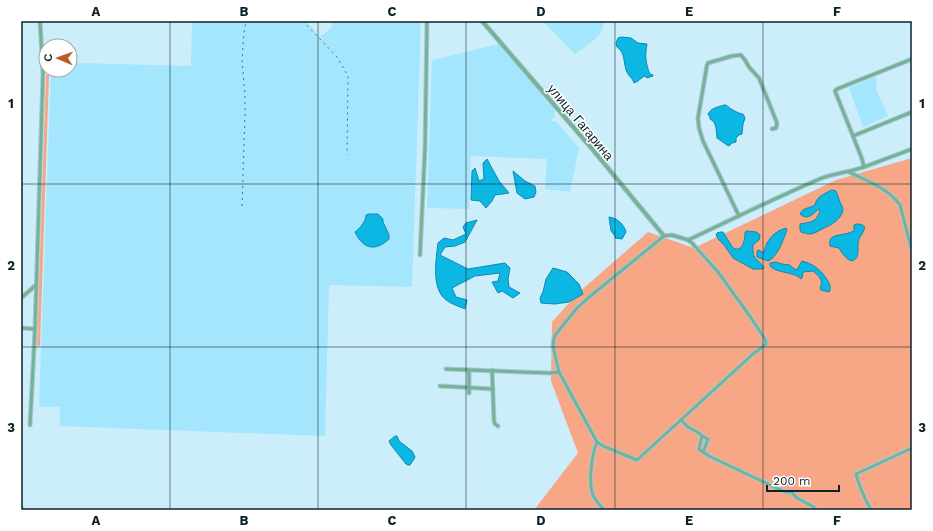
<svg xmlns="http://www.w3.org/2000/svg" width="933" height="531" font-family="'Work Sans',sans-serif">
	<rect width="100%" height="100%" fill="#ccedfa"/>
	<g fill="#a5e6ff">
		<polygon points="192,21 306,21 320,37 331,28 333,21 421,21 412,287 329,285 325,436 60,426 60,407 39,407 51,70 70,70 70,52 72,52 72,58 79,63 191,66"/>
		<polygon points="543,21 604,21 601,33 593,41 575,54"/>
		<polygon points="499,44 555,110 555,118 552,119 550,121 556,121 579,148 570,192 545,189 547,159 471,156 469,209 427,208 432,60"/>
		<polygon points="876,76 877,81 876,83 877,86 875,87 888,116 863,127 849,88"/>
	</g>
	<g fill="#f7a785">
		<polygon points="46,75 49,75 40,346 37,345"/>
		<polygon points="912,158 912,510 534,510 578,453 551,381 552,322 578,293 648,232 694,248 836,180"/>
	</g>
	<g fill="#0db7e4" stroke="#0d8aac">
		<path d="M621 37 631 38 638 43 647 44C647 46 646 48 646 51 645 57 647 68 650 74L653 75V76L647 78 646 77 644 76 638 81 634 83C632 77 629 77 627 72 623 64 626 53 617 47L616 43 618 38Z"/>
		<path d="M724 105H726C729 108 739 114 743 114L745 118 743 124 742 134 739 135 736 138V142L732 143 729 146 727 145 717 138C716 131 717 122 710 119V117L708 114C711 108 718 107 724 105Z"/>
		<polygon points="487,159 499,181 509,193 495,195 492,201 486,208 480,201 471,200 472,171 475,168 479,181 484,179 483,163"/>
		<polygon points="513,171 525,181 535,186 536,192 534,197 525,199 517,193"/>
		<path d="M832 190 836 191C839 197 839 202 843 208 843 219 831 225 822 229 818 231 814 234 810 234 807 234 804 233 801 232L800 230V224C810 222 816 223 820 211L819 209C812 214 808 221 800 214 803 207 809 209 815 205 817 196 824 194 832 190Z"/>
		<path d="M369 214H378L383 219V222L389 235V239C375 252 363 249 355 232 359 229 366 222 366 215Z"/>
		<path d="M609 217C617 218 624 224 626 232L622 239 615 238V236L611 231Z"/>
		<path d="M477 220 465 242 455 246 445 247 440 255 468 269 505 263 510 268 508 279 509 287 520 293 513 298 502 291 498 293 492 282 498 281 500 273 475 276 452 288 456 297 467 300 465 309C458 306 448 303 443 297 432 285 436 259 438 243L444 238 453 240 466 234 463 227 466 223Z"/>
		<path d="M856 224C871 224 862 233 859 239 856 247 862 259 851 261 845 258 842 253 839 248L830 246C828 235 836 236 844 234 847 234 851 232 854 231V225Z"/>
		<path d="M786 228 787 230C783 240 778 257 768 261L757 257V251L759 250 762 252H764C766 241 774 231 786 228Z"/>
		<path d="M747 231 756 232 759 234 760 236 759 240 753 245C752 260 756 257 764 267L763 269H753L733 258 725 246 719 240 716 235 717 233 721 232H723L733 248C743 253 745 239 745 232Z"/>
		<path d="M802 261C813 264 820 269 826 278 829 283 831 285 830 290L829 292 821 290 820 288C824 280 819 276 813 271L803 272 802 278 801 279C799 277 797 276 795 275 790 273 773 271 770 266 770 265 770 264 770 263L776 262 782 264 790 265 793 268 797 270 798 268Z"/>
		<polygon points="553,268 567,272 579,284 583,294 569,302 555,304 541,303 540,298 543,292 546,279"/>
		<polygon points="395,436 397,436 399,441 412,451 415,457 414,459 410,465 408,465 406,464 391,445 389,441"/>
	</g>
	<g fill="none" stroke-linecap="round" stroke-linejoin="round">
		<g stroke="#a9c8d5" stroke-width="5">
			<g id="minor">
				<polyline points="853,136 835,91 837,89 912,59"/>
				<polyline points="864,167 912,149"/>
				<path d="M849 172C867 181 888 188 900 205L912 251"/>
				<polyline points="739,216 703,141 699,128 698,118 707,65 708,63 732,56 741,55 745,60 749,67 759,78 777,123 776,128 772,129"/>
				<polyline points="420,255 425,148 427,21"/>
				<polyline points="21,298 36,285"/>
				<polyline points="21,328 35,329"/>
				<polyline points="446,369 550,373 559,372"/>
				<polyline points="492,370 494,421 495,424 498,426"/>
				<polyline points="440,386 493,389"/>
				<polyline points="469,393 469,370"/>
				<polyline points="681,420 688,427 699,433 702,436 699,449 709,456 785,492 791,492 797,498 814,507 814,510"/>
				<polyline points="30,425 35,329 43,74 40,21"/>
				<polyline points="702,436 708,439 703,452"/>
				<polyline points="597,442 603,446 637,460 753,354 766,344 765,339 749,315 718,272 692,243 688,240"/>
				<polyline points="21,507 22,510"/>
				<path d="M604 510C600 505 595 500 593 495 588 482 592 454 597 442L559 372 553 346 554 338 556 334 577 308 588 298 664 236 672 235 688 240C733 219 777 197 822 178 836 173 850 172 864 167L862 159 853 136 912 112"/>
				<path d="M871 510C865 499 859 486 856 474L912 448"/>
			</g>
		</g>
		<g stroke="#a9c8d5" stroke-width="5.5">
			<polyline id="tertiary" points="482,21 593,150 664,236"/>
		</g>
		<use href="#minor" stroke="#75b296" stroke-width="3"/>
		<use href="#tertiary" stroke="#75b296" stroke-width="3.5"/>
		<g stroke="#536d77" stroke-width="1" stroke-dasharray="2 4" stroke-linecap="butt">
			<polyline points="303,21 337,57 348,76 347,155"/>
			<polyline points="242,206 245,114 245,95 242,61 244,32 246,21"/>
		</g>
	</g>
	<path fill="none" stroke="#0c222a" stroke-width="1" stroke-opacity="0.55" d="M170 21V510M318 21V510M466 21V510M615 21V510M763 21V510M21 184H912M21 347H912"/>
	<g text-anchor="middle" stroke-width="3" stroke-linejoin="round" paint-order="stroke">
		<g font-size="13" fill="#0c222a" stroke="#fff">
			<text transform="translate(581 122) rotate(50)" y="5">улица Гагарина</text>
		</g>
	</g>
	<rect width="933" height="531" fill="none" stroke="#ffffff" stroke-width="44"/>
	<g transform="translate(58 58) rotate(272)"><circle r="19" fill="#ffffff" stroke="#9ea7aa"/>
	<path d="M0-3L7 15L0 10L-7 15Z" fill="#bf5928"/>
	<text y="-6" font-size="11" font-weight="bold" text-anchor="middle" fill="#0c222a">С</text>
	</g>
	<path d="M767 485v6h72v-6" fill="none" stroke="#0c222a" stroke-width="2"/>
	<text x="773" y="485" font-size="12" fill="#0c222a" stroke="#ffffff" stroke-width="3" paint-order="stroke">200 m</text>
	<rect x="22" y="22" width="889" height="487" fill="none" stroke="#0c222a" stroke-width="1.5"/>
	<g font-size="13" text-anchor="middle" font-weight="bold" fill="#0c222a">
		<text x="96" y="16">A</text>
		<text x="244" y="16">B</text>
		<text x="392" y="16">C</text>
		<text x="541" y="16">D</text>
		<text x="689" y="16">E</text>
		<text x="837" y="16">F</text>
		<text x="11" y="108">1</text>
		<text x="922" y="108">1</text>
		<text x="11" y="270">2</text>
		<text x="922" y="270">2</text>
		<text x="11" y="432">3</text>
		<text x="922" y="432">3</text>
		<text x="96" y="525">A</text>
		<text x="244" y="525">B</text>
		<text x="392" y="525">C</text>
		<text x="541" y="525">D</text>
		<text x="689" y="525">E</text>
		<text x="837" y="525">F</text>
	</g>
</svg>
